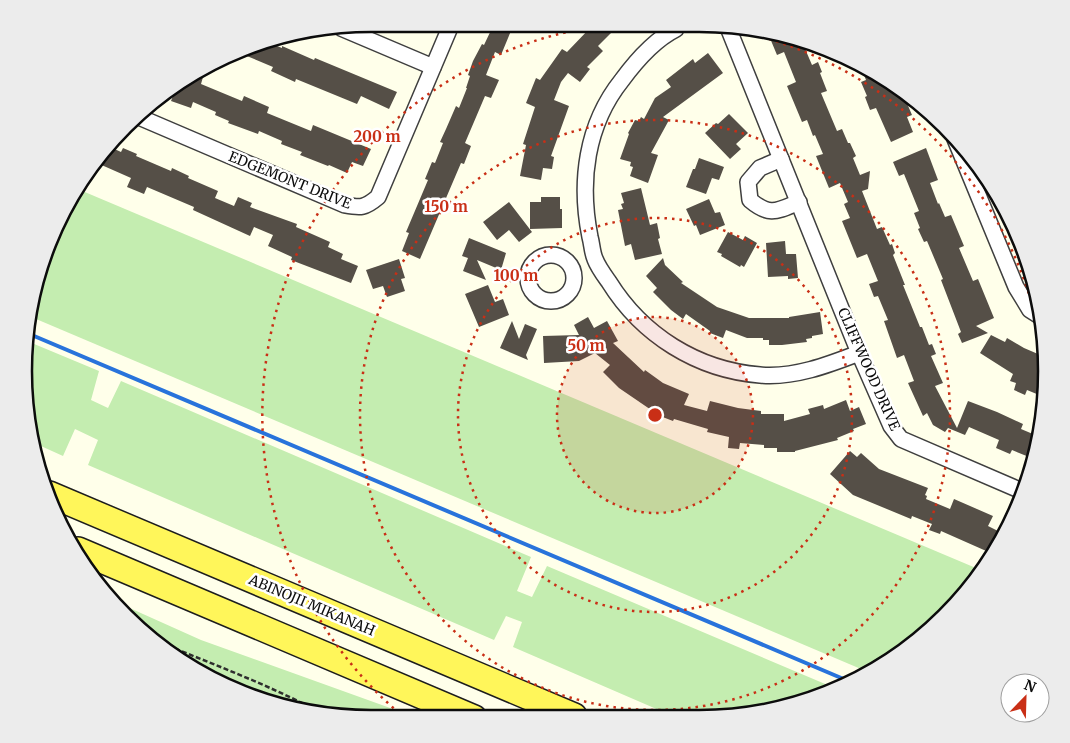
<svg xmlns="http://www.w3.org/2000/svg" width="1070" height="743" font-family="Merriweather,serif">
	<rect width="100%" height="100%" fill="#ffffea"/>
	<g fill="#c4edb0">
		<polygon points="80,190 983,571 944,618 868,672 29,316 50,238"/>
		<polygon points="27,341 99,371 91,400 108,408 121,381 531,557 517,591 532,597 547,566 837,689 766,713 668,714 513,647 522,622 506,616 494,640 88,465 98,440 75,429 63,456 32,442"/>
		<polygon points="114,601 201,640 418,718 371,719 303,713 238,693 178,660 125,617"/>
	</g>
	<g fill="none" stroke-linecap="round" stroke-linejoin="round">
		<polyline stroke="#2873db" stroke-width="4" points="27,333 853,683"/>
	</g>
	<g fill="#554f47">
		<polygon points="493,26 513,26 501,55 495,52 486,75 499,80 491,98 485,96 465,143 471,146 464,164 461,163 420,259 402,251 409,233 406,232 428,180 425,179 432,162 435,163 443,143 440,142 446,129 456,106 459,108 467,88 466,88 470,76 468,75 473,61 482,44 484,45"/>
		<polygon points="591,27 616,28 598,46 603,51 587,67 590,69 580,82 568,73 561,82 554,100 569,106 551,156 554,157 552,169 543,168 541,180 520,176 526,145 523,144 535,107 526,103 536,78 540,80 562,49 567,52"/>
		<polygon points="767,31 803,44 812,65 818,62 822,72 820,73 827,91 821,93 837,131 842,129 848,143 850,143 856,156 853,158 860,175 870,171 868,189 862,191 877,229 882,227 890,245 892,244 895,253 893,255 905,285 903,285 920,327 922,327 929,345 932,344 936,354 931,356 943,383 935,386 957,428 968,401 997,412 1023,424 1021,429 1040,437 1034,459 1012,450 1010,454 996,448 999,440 969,427 965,435 948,428 945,432 933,425 927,413 923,416 908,383 914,381 904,355 897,358 884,321 888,320 878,296 874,297 869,284 878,281 867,254 857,258 842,221 850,218 844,204 848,202 840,183 829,188 816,156 823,154 815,135 813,136 807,120 802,122 787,86 796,82 784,52 777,55"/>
		<polygon points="267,42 282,48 282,46 314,60 315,58 397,92 389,109 361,96 357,104 296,79 295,82 271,71 273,67 242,54"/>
		<polygon points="708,53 723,73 663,117 669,120 651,153 658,155 648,183 630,176 633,167 630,166 631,162 620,159 629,134 628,133 635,120 639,121 641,117 644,119 655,98 671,87 666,80 693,59 695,63"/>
		<polygon points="860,65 872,70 903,94 912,115 907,117 913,132 891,142 876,108 870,110 865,97 867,96 861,82 866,80"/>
		<polygon points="196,74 203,77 201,84 242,101 244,96 269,107 267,113 311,131 313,125 371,149 363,166 352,162 347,173 329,165 328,166 300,155 302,152 281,144 282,141 259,131 258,134 228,123 229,121 215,115 216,112 193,102 191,108 171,101 173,96 166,93 179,82"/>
		<polygon points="729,114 748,133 736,144 741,149 730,159 705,133 716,123 718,124"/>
		<polygon points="108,146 121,152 123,148 137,154 136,156 171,171 172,168 189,176 188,178 218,191 215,198 234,206 238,197 252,203 250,207 297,224 296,227 330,242 328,247 343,254 341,259 358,266 351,283 291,260 292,257 268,246 273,235 254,227 250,236 193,210 194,207 147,187 144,194 127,187 131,178 97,163"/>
		<polygon points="926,148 938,180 930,183 938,204 939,203 945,217 951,215 964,246 959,248 973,281 978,279 994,318 976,326 988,333 962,343 958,334 961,332 941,280 943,279 927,241 924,242 918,229 920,228 914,213 919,211 904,174 899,176 893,162"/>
		<polygon points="699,158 724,167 719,180 712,178 706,194 686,187 693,169 695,169"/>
		<polygon points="641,188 650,225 657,223 660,238 658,239 662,254 635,260 631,244 625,246 618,210 623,209 621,204 624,203 621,193"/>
		<polygon points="541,197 560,197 560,209 562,209 562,228 530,229 530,202 541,202"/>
		<polygon points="709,199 715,213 720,212 725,225 700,235 696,225 694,226 686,209"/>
		<polygon points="509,202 532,232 519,242 509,230 497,240 483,222"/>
		<polygon points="728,232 743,240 745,236 757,243 744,267 741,265 740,267 721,256 722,254 717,252"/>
		<polygon points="469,238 506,253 501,270 477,260 486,280 463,271 468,258 462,256"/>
		<polygon points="785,241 786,254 796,254 798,278 788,279 788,276 768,277 766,243"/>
		<polygon points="663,258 665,265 683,282 681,283 717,307 749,318 789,318 789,317 820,312 823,334 812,336 812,338 806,339 807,342 782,345 769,345 769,340 763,340 763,338 747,338 726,330 723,338 710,333 710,331 686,314 683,319 671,310 653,292 657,288 646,276"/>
		<polygon points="399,259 405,278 401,279 405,291 387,297 383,286 373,289 366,270"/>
		<polygon points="488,285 495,302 503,299 509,315 479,327 465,294"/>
		<polygon points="588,317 594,328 607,321 618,341 613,343 644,372 645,370 663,383 689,394 684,405 707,411 710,401 738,408 761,411 761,414 784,414 784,421 810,414 808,409 823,405 824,409 846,400 850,411 859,407 866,424 853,429 854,431 837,438 838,440 795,451 795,452 777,452 777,448 764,448 764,445 740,443 739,449 728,448 729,437 707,432 708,429 674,419 673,421 660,416 619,388 603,372 610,365 595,353 579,361 544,363 543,336 579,335 574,325"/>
		<polygon points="512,321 519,339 525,324 537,329 526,355 528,360 500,348"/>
		<polygon points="991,335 1005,342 1007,338 1024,348 1045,357 1046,372 1044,397 1027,390 1025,395 1014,390 1016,383 1010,381 1013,374 980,353"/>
		<polygon points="850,451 857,457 861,453 879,469 928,488 925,495 927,496 926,499 950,509 954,499 993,516 988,526 1004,534 993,554 941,531 940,534 929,530 932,524 912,516 911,519 853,495 830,474"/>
	</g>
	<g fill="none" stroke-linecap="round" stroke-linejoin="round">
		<g stroke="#3f3f3f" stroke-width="18">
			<g id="street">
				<polyline points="341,28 433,67"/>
				<path d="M676 29C654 40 636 61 622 80 586 125 579 182 590 237 592 244 592 252 595 259 598 267 604 275 609 282 642 335 697 370 760 375 794 378 828 365 859 353"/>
				<polyline points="729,30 859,353 891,426 901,439 1024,492"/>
				<path d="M139 117 345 205C361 208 365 208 378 197L451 25"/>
				<polyline points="955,139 1016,287 1030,310 1041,317"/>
				<path d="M781 159 760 168 748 182 750 200C770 217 777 211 799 202"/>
				<circle cx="551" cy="278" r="23"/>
			</g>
		</g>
		<g stroke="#1d1d1d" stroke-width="28">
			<g id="primary">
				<polyline points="49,494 574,716"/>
				<polyline points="78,550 474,718"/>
			</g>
		</g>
		<path stroke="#2e2e2e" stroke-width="2.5" stroke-dasharray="5 2.5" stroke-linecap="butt" d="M154 640C212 664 270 685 325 715"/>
		<use href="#street" stroke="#fff" stroke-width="15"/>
		<use href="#primary" stroke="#fff65a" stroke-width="25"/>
	</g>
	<circle cx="655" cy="415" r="98" fill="#c92f16" fill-opacity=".12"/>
	<g fill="none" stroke="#c92f16" stroke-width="2.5" stroke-dasharray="2.5 5">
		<circle cx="655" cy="415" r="98"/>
		<circle cx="655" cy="415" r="197"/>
		<circle cx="655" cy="415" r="295"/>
		<path d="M405 718A393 393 0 0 1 587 28M733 30A393 393 0 0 1 1046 374"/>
	</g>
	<g text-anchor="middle" stroke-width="5" stroke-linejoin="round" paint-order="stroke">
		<g font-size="14" fill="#0c0c0c" stroke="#fff">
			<text transform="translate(290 180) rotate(22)" y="5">EDGEMONT DRIVE</text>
			<text transform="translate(869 369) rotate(66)" y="5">CLIFFWOOD DRIVE</text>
			<text transform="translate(312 605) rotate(23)" y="5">ABINOJII MIKANAH</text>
		</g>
	</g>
	<path d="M0 0H1070V743H0ZM371 32H699A339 339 0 0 1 1038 371V371A339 339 0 0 1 699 710H371A339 339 0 0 1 32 371V371A339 339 0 0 1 371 32Z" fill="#ececec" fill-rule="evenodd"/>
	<path fill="none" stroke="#0c0c0c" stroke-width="2.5" d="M371 32H699A339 339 0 0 1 1038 371V371A339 339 0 0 1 699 710H371A339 339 0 0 1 32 371V371A339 339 0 0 1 371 32Z"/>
	<circle cx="655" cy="415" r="8" fill="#c92f16" stroke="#fff" stroke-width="2.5"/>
	<g font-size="15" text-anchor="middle" font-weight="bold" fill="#c92f16" stroke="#fff" stroke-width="5" stroke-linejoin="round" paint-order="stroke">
		<text x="377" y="142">200 m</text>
		<text x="446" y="212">150 m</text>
		<text x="516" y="281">100 m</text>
		<text x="586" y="351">50 m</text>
	</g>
	<g transform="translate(1025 698) rotate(23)"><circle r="24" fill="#ffffff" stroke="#9e9e9e"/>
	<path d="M0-4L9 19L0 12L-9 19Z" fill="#c92f16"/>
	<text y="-8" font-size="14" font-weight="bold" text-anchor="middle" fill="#0c0c0c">N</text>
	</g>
</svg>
